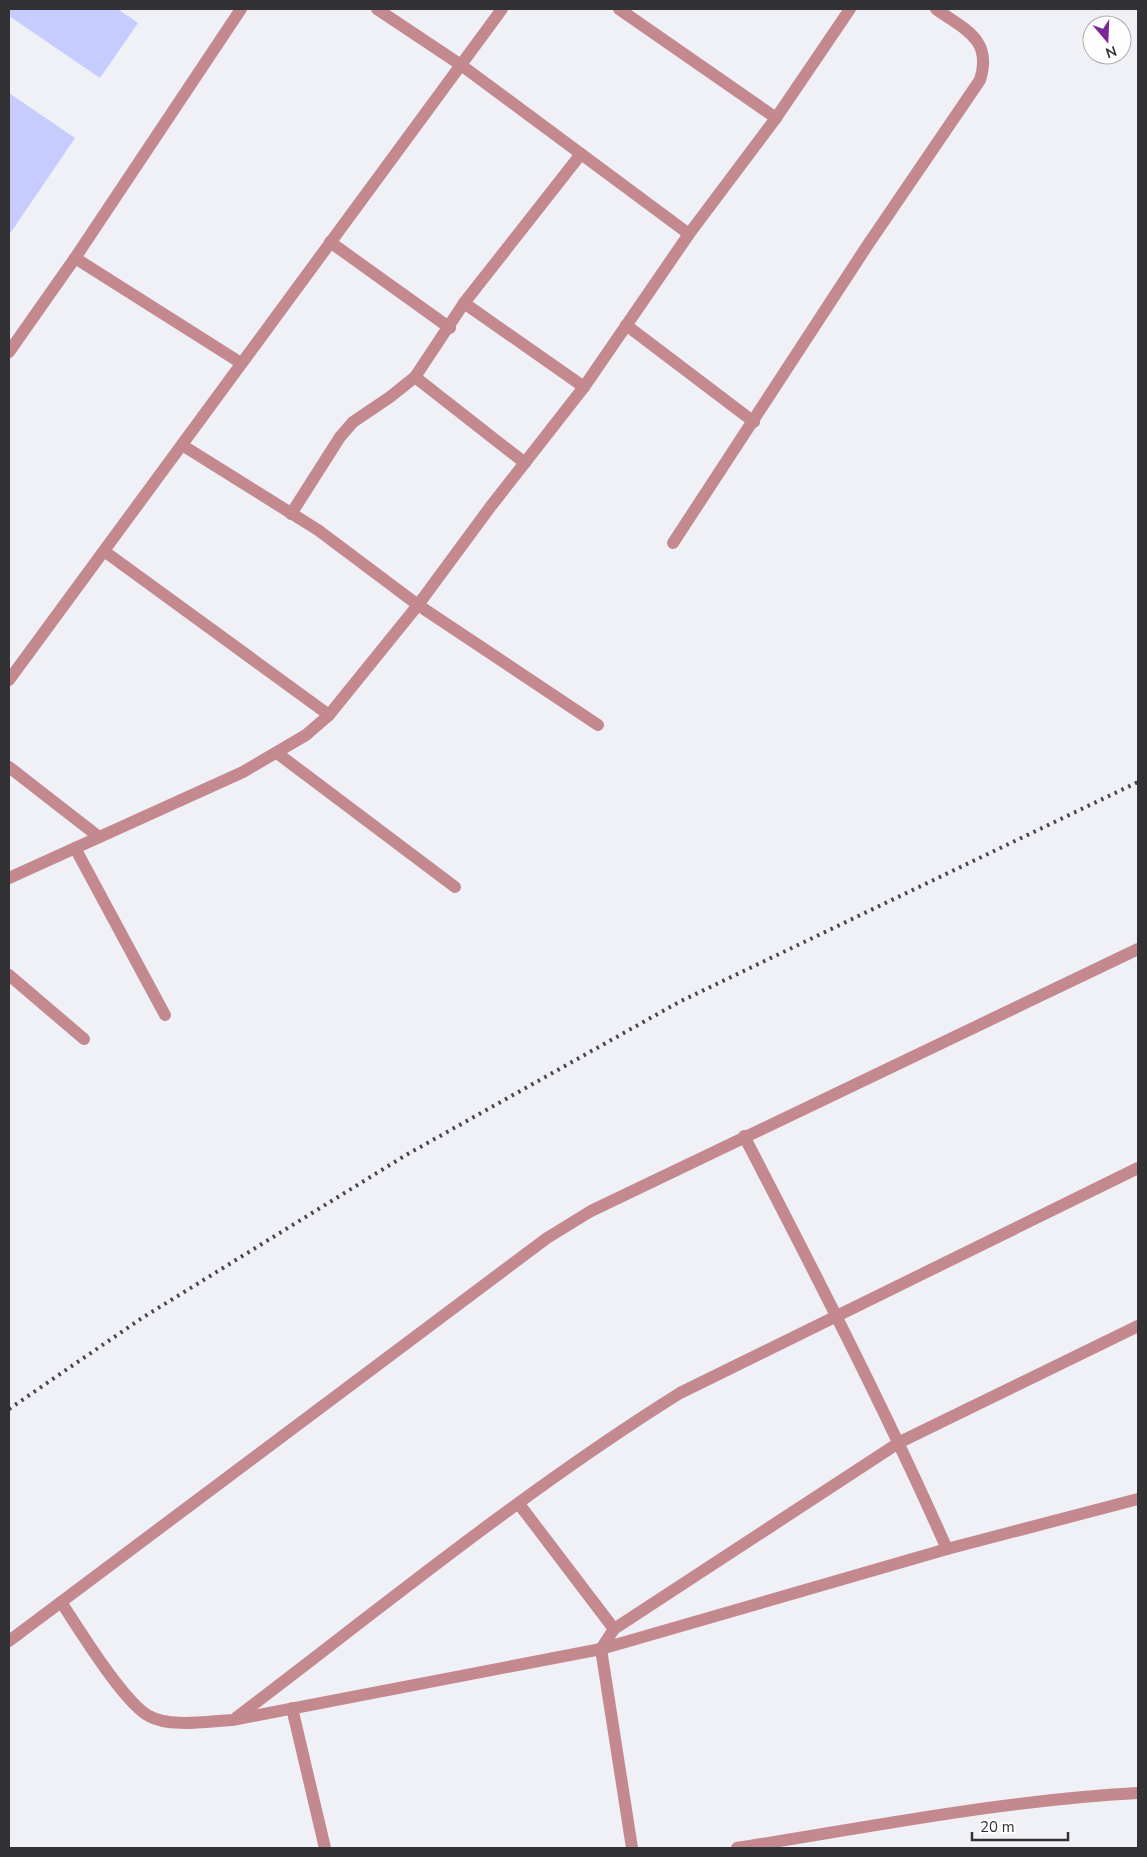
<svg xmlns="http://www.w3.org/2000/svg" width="1147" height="1857" font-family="'Nunito Sans',sans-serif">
	<rect width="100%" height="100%" fill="#f0f1f7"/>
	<g fill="#c7ccff">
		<polygon points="9,9 118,9 138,23 100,78 9,16"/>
		<polygon points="9,93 75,138 9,235"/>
	</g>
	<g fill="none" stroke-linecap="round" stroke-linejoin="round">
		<g stroke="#c4898f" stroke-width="12">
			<polyline points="377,9 461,65 689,234"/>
			<polyline points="619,9 776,118"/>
			<polyline points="330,242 450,328"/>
			<polyline points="464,303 584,387"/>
			<polyline points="626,325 754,422"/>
			<polyline points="182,445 318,530 418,605 598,725"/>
			<polyline points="525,463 415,377 464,303 581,154"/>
			<polyline points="291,514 340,437 353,422 390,397 415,377"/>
			<path d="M673 543 867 246 980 80C993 39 964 29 936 9"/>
			<polyline points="104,551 329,715"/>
			<polyline points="9,680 502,9"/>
			<polyline points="277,753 455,887"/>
			<polyline points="9,767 99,837"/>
			<polyline points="75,848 165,1015"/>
			<path d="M744 1136C815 1273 885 1409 947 1549"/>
			<polyline points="519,1504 614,1629"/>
			<path d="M61 1602C79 1629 124 1703 149 1716 170 1728 209 1721 232 1720L601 1649 947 1549 1138 1499"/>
			<polyline points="292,1708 325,1848"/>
			<path d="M237 1717C382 1607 525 1490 680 1393L1138 1168"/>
			<polyline points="632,1848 601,1649 614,1629 900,1442 1138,1326"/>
		</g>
		<g stroke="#c4898f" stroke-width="12">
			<polyline points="75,258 241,363"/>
			<polyline points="9,352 75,258 241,9"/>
			<polyline points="9,878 243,772 306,735 329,715 418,605 491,506 584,387 689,234 776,118 850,9"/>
			<polyline points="9,975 84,1039"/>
			<polyline points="9,1641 547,1238 591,1211 1138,949"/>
			<path d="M737 1848C870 1827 1004 1800 1138 1793"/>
		</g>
		<polyline stroke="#48484b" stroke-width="4" stroke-dasharray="2.5 5" stroke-linecap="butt" points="9,1409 142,1318 406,1155 679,1002 1138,782"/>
	</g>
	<rect width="1147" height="1857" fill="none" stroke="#323234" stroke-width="20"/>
	<g transform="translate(1107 40) rotate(161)"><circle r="24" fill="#fefefe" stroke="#acacad"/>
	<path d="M0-4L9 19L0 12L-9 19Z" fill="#7b2797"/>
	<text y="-8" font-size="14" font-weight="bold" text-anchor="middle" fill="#323234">N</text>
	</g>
	<path d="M972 1832v8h96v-8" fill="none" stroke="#323234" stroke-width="2.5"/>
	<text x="980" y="1832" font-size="15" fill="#323234" stroke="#fefefe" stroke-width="4" paint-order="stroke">20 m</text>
</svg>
